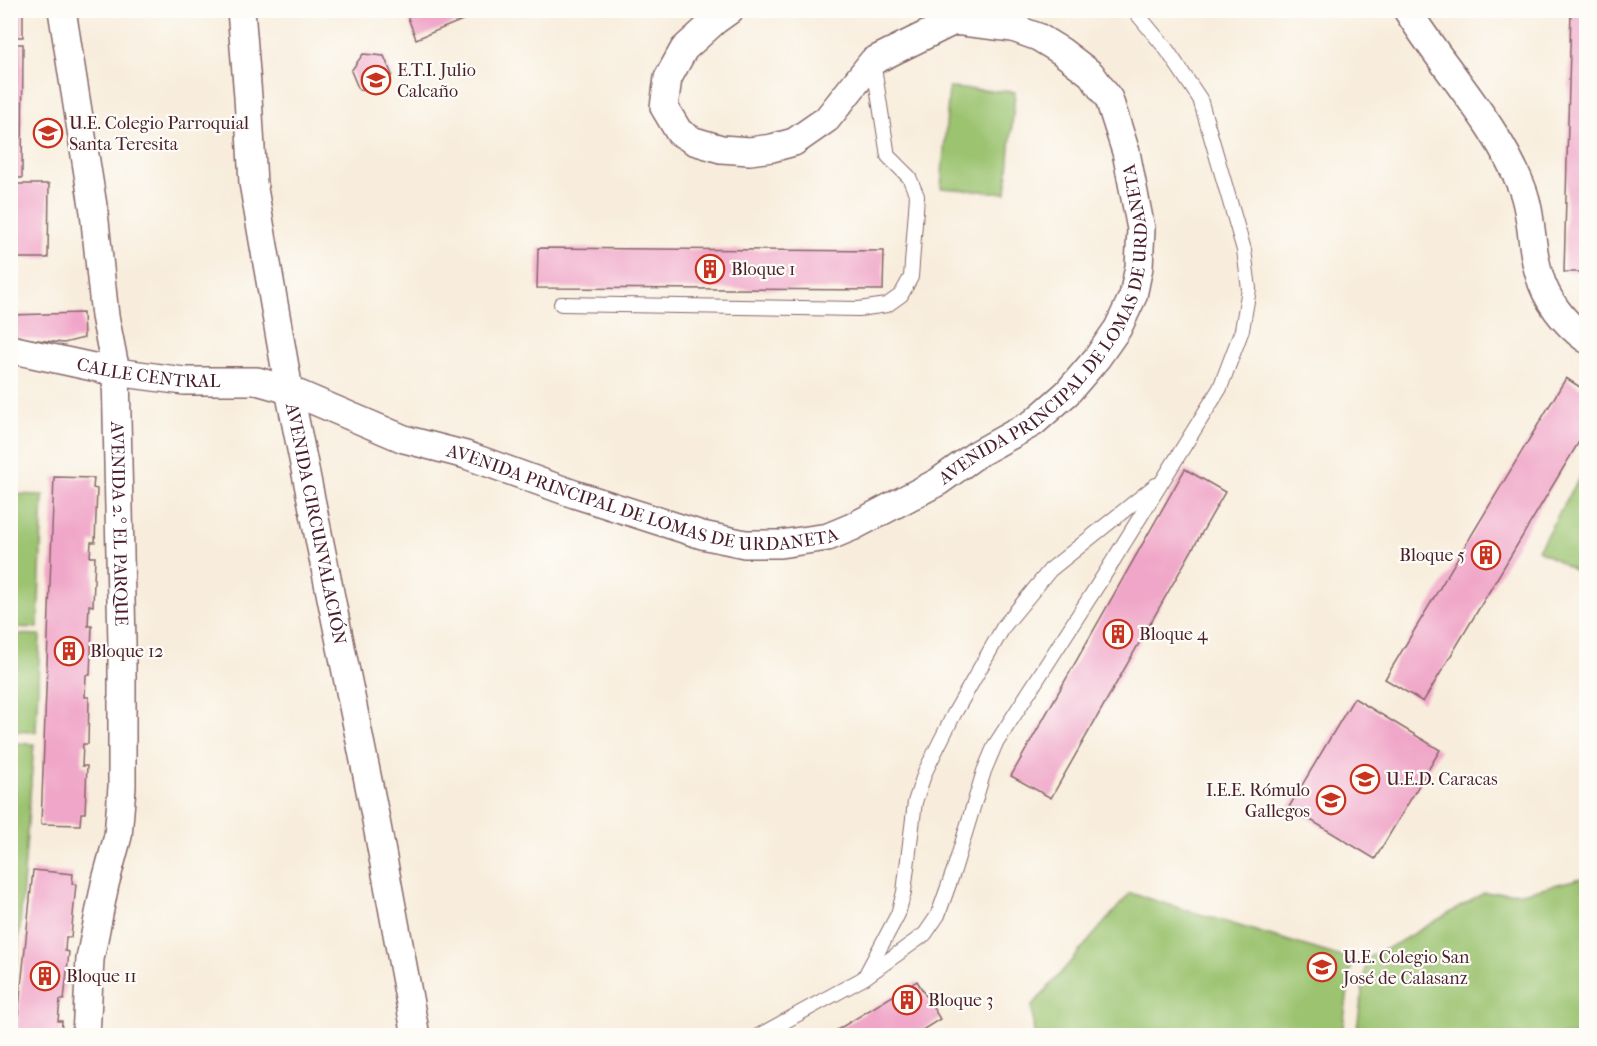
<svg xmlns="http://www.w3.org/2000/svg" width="1597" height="1046" font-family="'IM FELL French Canon',serif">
	<rect width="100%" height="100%" fill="#fdfcf7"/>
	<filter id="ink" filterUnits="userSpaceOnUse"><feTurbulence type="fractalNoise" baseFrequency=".0167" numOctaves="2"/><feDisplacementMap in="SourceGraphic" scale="12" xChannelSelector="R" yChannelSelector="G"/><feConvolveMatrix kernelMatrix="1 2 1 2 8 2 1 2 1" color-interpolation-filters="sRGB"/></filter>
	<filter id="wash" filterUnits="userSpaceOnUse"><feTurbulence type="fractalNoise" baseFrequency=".008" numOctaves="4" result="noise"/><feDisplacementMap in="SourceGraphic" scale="24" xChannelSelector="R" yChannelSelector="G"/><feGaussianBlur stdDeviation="1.35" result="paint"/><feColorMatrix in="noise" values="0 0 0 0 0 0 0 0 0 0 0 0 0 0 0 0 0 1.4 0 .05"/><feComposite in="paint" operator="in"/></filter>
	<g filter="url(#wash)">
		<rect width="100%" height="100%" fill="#f8eddc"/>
		<g fill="#9bc36f" stroke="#72714d" stroke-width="1.5">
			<polygon points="949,88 1015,92 1006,193 941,188"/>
			<polygon points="1586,466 1586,577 1538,550"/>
			<polygon points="11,494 43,495 38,628 11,627"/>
			<polygon points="11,634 40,635 36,732 11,731"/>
			<polygon points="10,743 34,744 17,964 10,964"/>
			<polygon points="1586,877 1586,1035 1356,1035 1367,958 1394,945 1484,893 1526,892"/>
			<polygon points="1130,893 1352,960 1342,1035 1034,1035 1032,1006"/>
		</g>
		<g id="blocks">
			<g fill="#f0a6c8">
				<rect x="10" y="10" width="13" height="27"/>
				<polygon points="405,10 485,10 485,11 416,39"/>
				<polygon points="1571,10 1586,10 1586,272 1564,272"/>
				<polygon points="10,44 23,44 22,178 10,178"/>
				<polygon points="363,54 384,56 392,75 379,92 359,90 351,71"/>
				<polygon points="10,184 49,184 48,258 10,258"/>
				<polygon points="538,248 884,251 883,290 537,288"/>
				<polygon points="83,313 84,338 64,343 10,337 10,315"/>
				<polygon points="1566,378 1586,391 1586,430 1423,702 1385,679"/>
				<polygon points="1185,469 1225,492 1051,798 1011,776"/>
				<polygon points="54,477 94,478 93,488 97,489 95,542 91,542 90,557 95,557 93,606 89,605 88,626 92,626 90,675 86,675 85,697 89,697 88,744 83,744 82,766 87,766 85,813 81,813 80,825 41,824"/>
				<polygon points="1354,698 1440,750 1375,859 1289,807"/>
				<polygon points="33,870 73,874 72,884 76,884 71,937 66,937 65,951 69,952 64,1000 60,1000 58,1021 62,1021 61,1036 16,1036"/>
				<polygon points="917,981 940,1019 913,1036 827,1036"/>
			</g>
		</g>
	</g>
	<g filter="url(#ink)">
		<use href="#blocks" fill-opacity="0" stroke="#876769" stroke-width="1.5"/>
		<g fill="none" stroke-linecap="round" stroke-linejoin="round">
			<g stroke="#876769" stroke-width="16">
				<g id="service">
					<polyline points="561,304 859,309 887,305 901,295 911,277 917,196 909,177 888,156 873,61"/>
					<polyline points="865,976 898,914 904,892 915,802 925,772 954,714 1004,626 1050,570 1156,485"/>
					<polyline points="758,1036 864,978 925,934 938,915 954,870 984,771 995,745 1108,569 1220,388 1242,330 1249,289 1244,250 1200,99 1167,50 1134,10"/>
				</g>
			</g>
			<g stroke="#876769" stroke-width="30">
				<g id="minor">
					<path id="s1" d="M62 10 94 212 105 316 116 372 122 645V787L118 836 105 884 90 959 86 1036"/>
					<path id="s2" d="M241 10 248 97 253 183 289 390 375 815 416 1036"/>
					<path d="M1407 10C1443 68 1497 124 1522 188 1533 216 1530 246 1539 274 1546 300 1564 323 1586 339"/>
					<path id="s3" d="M10 349 116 372 184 381H257L289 390 404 439 466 455 574 494 702 535 745 544H780L828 537 852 527 938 482 977 454 1033 423 1067 393 1097 358 1118 328 1133 296 1139 267 1141 229 1126 152 1109 99 1091 74 1061 51 1038 37 1013 28 954 21 873 61 827 119 794 142 772 148 750 151 721 149 694 141 679 132 664 107 668 78 684 49 716 20 730 10"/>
				</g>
			</g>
			<use href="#service" stroke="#fff" stroke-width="14"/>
			<use href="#minor" stroke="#fff" stroke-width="27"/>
		</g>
	</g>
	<defs>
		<g id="school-ring" transform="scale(1.5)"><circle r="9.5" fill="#fdfcf7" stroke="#c8321e" stroke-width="1.5"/><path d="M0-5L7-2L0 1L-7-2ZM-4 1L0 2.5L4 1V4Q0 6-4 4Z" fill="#c8321e"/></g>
		<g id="building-ring" transform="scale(1.5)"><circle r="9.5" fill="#fdfcf7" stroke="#c8321e" stroke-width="1.5"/><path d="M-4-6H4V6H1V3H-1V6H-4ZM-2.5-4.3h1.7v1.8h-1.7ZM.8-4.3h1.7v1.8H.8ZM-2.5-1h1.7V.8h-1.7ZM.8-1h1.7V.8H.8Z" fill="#c8321e"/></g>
	</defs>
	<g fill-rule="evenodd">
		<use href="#school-ring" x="376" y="80"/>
		<use href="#school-ring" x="48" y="133"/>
		<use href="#building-ring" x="710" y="269"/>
		<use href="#building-ring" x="1486" y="555"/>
		<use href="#building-ring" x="1118" y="634"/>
		<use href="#building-ring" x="69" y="651"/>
		<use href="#school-ring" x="1365" y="779"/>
		<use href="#school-ring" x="1331" y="800"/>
		<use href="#school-ring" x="1322" y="967"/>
		<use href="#building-ring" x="45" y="976"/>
		<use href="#building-ring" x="907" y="1000"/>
	</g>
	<g text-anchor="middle" stroke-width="4.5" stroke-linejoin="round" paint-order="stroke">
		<g font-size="18" fill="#4a1f2b" stroke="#fdfcf7" text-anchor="start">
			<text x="397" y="76">E.T.I. Julio<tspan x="397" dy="21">Calcaño</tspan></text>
			<text x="69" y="129">U.E. Colegio Parroquial<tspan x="69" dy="21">Santa Teresita</tspan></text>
			<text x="731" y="275">Bloque 1</text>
			<text x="1465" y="561" text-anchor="end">Bloque 5</text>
			<text x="1139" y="640">Bloque 4</text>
			<text x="90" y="657">Bloque 12</text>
			<text x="1386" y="785">U.E.D. Caracas</text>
			<text x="1310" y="796" text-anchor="end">I.E.E. Rómulo<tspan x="1310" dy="21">Gallegos</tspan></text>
			<text x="1343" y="963">U.E. Colegio San<tspan x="1343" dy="21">José de Calasanz</tspan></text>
			<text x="66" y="982">Bloque 11</text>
			<text x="928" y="1006">Bloque 3</text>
		</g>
		<g font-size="18" fill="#4a1f2b" stroke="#fdfcf7">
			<text dy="6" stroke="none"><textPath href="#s3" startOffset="1178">AVENIDA PRINCIPAL DE LOMAS DE URDANETA</textPath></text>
			<text dy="6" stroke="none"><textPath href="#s3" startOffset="141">CALLE CENTRAL</textPath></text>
			<text dy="6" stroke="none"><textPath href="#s3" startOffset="656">AVENIDA PRINCIPAL DE LOMAS DE URDANETA</textPath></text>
			<text dy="6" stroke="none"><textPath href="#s1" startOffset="518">AVENIDA 2.° EL PARQUE</textPath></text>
			<text dy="6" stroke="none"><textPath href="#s2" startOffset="520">AVENIDA CIRCUNVALACIÓN</textPath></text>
		</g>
	</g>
	<rect width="1597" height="1046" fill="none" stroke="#fdfcf7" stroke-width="36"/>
</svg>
